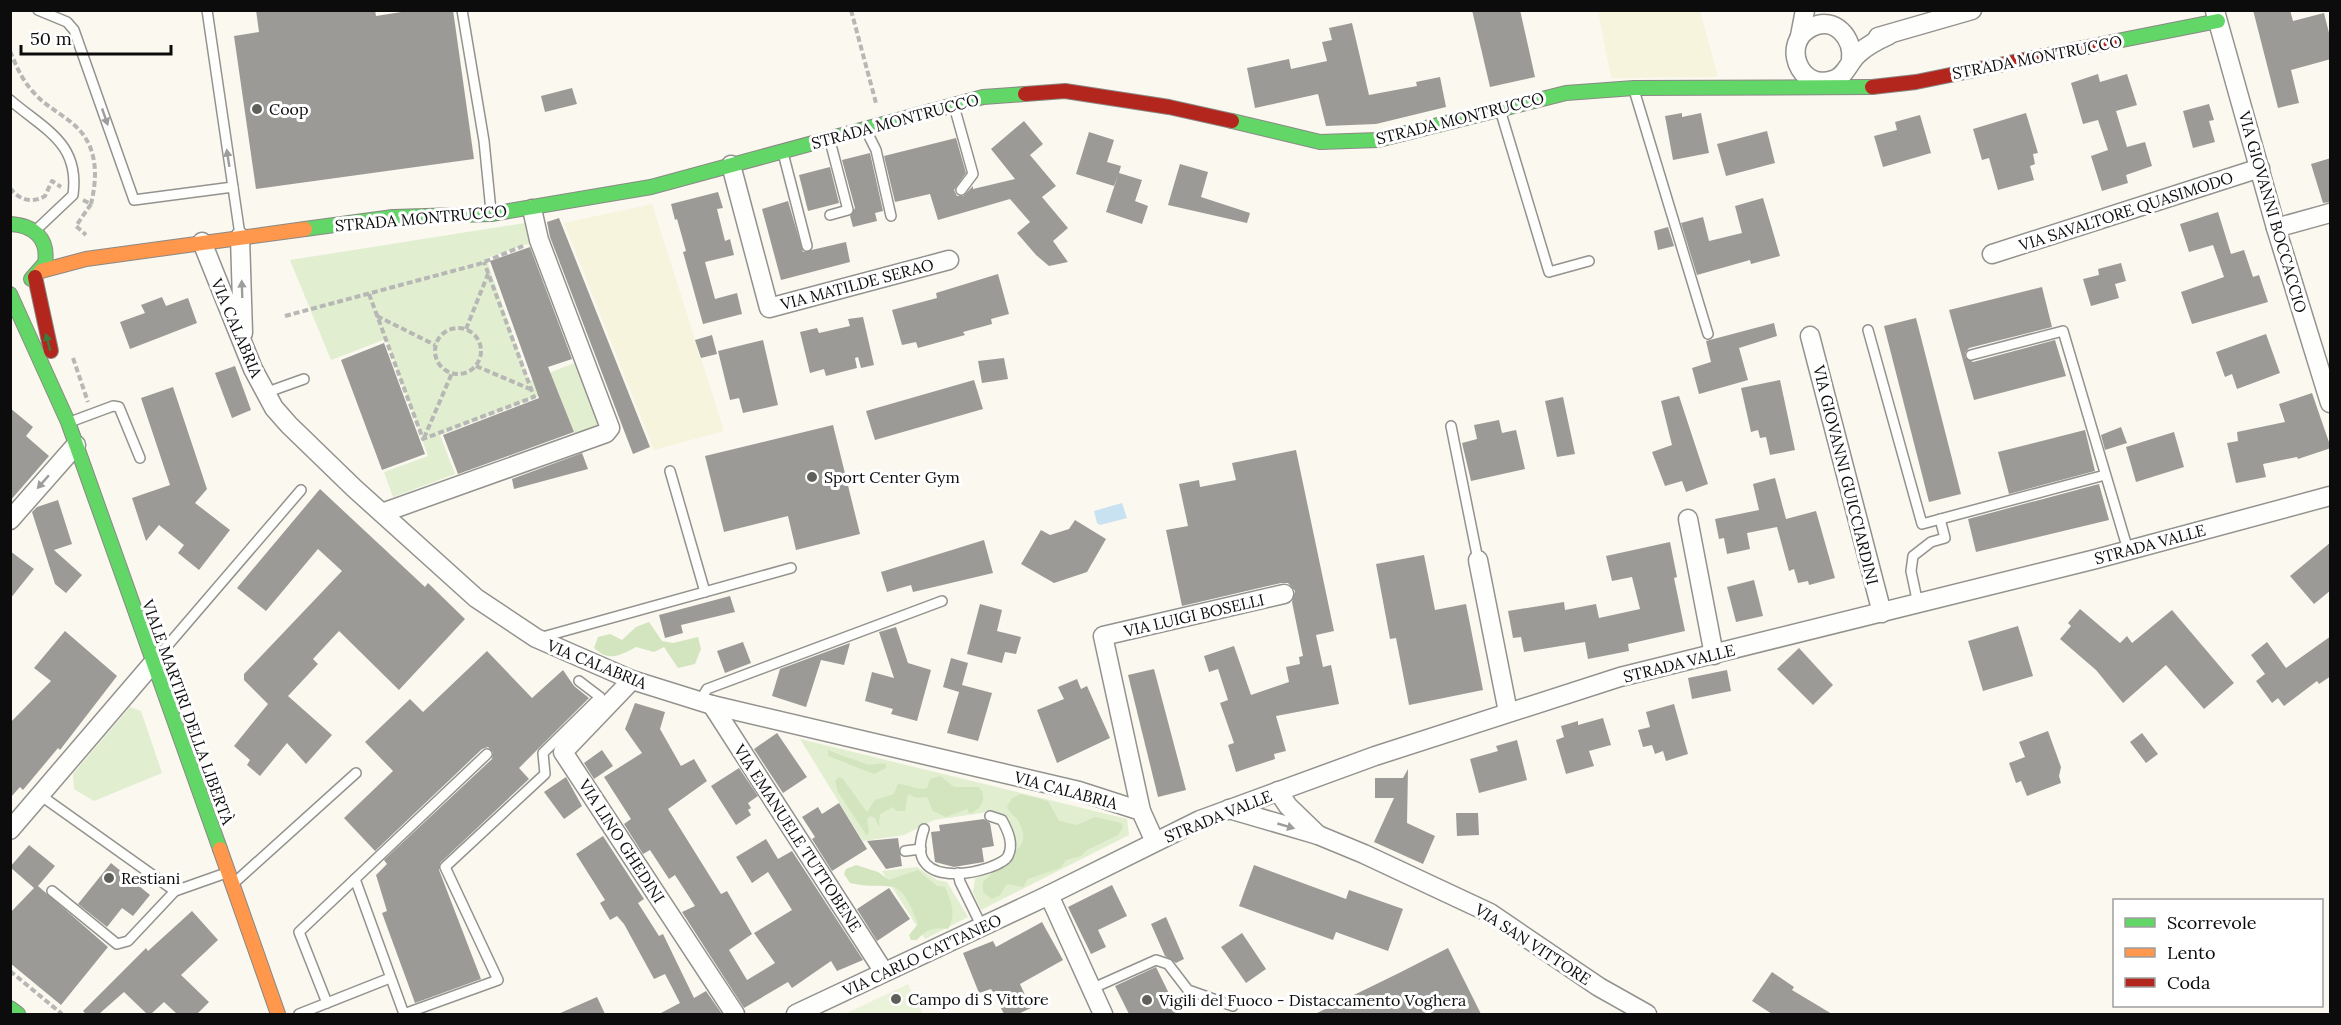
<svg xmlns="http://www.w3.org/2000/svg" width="2341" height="1025" font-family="Lora,serif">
	<rect width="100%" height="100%" fill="#faf8ef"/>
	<g fill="#f6f4dc">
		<polygon points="1598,11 1700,11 1718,77 1611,78"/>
		<polygon points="652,204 724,431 654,450 564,223"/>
	</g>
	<g fill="#e1eed0">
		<polygon points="525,223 531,243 486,258 529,381 577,362 601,427 576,437 557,389 440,435 455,474 393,497 384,472 428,456 386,339 331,360 290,260"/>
		<polygon points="130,707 141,711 162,773 94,801 74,789 73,774"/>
		<polygon points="800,739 1127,819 1129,835 981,910 973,892 975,879 990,870 1013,847 1005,819 988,812 934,820 904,835 863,841"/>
		<polygon points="917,867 937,880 947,882 968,917 925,939 882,871"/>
	</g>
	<g fill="#d2e5bf">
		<path d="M649 622 662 641 673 643 698 637 701 649 695 664 678 668 664 647 654 652 636 647C619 656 609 662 594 648L598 637 610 634 622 640 636 627Z"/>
		<path d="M828 750C841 756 853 759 866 764 872 766 879 762 886 764V768L874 774 828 756Z"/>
		<path d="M940 776 954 787H979C988 798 982 808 970 814L967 809 946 817 933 811 927 797 917 798 908 794 905 811H896L893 807 880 814 879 827 875 818 870 816 867 819 869 832 867 836 838 792 835 781 839 777 843 779 867 812 875 800 894 794 898 784C908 784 918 791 927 788L930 779Z"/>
		<path d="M1021 794 1048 801 1059 821 1077 825 1095 817 1121 823 1123 827 1118 835 1087 850 1081 856 1066 860 1060 868 1028 879 1023 887 1007 884 1000 895 992 899 983 892V882C992 876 995 866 1002 860 1016 849 1031 845 1019 822 1016 816 1010 814 1007 807L1012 798Z"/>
		<path d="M856 865 878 872 889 880 918 870 937 886 945 887C951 902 957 914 948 929 933 927 927 929 917 940H911L909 935 918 924C898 870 894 893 850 883L844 874 846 869Z"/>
	</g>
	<polygon fill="#ebf2da" points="908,984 923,1014 845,1014"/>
	<polygon fill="#c8e2f2" points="1122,503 1127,518 1100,525 1097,523 1094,511"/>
	<g fill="#9c9a96">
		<polygon points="256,10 375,10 376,16 414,10 453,10 474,159 256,189 234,36 259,32"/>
		<polygon points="1472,10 1520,10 1535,77 1490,87"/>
		<polygon points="2253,10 2290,10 2293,21 2324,13 2331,41 2331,59 2291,70 2299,103 2278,108"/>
		<polygon points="1352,23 1369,95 1417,86 1416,82 1440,77 1446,107 1376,124 1326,126 1318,94 1255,108 1247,68 1289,59 1291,69 1327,61 1322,42 1332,40 1329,28"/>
		<polygon points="2098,74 2100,82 2127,74 2137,105 2116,111 2127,147 2145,142 2152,166 2126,175 2128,183 2102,191 2091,156 2108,150 2098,120 2083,124 2071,83"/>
		<polygon points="572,88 577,104 545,112 541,96"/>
		<polygon points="2209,104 2214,120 2209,121 2215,142 2193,148 2183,111"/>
		<polygon points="1682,113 1682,117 1701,113 1709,153 1673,160 1665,116"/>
		<polygon points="2026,113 2038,153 2033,154 2035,164 2030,166 2034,180 1998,190 1989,158 1982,160 1973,129"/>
		<polygon points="1920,115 1931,153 1883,167 1874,136 1897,130 1895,122"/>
		<polygon points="1024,121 1043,144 1030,155 1056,186 1042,197 1068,228 1053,241 1068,262 1049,266 1036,255 1017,233 1030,222 1010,199 938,220 930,194 895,202 884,156 956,138 966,173 954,190 957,196 963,196 973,186 973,189 1015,179 991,149"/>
		<polygon points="1767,131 1775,163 1726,176 1717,144"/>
		<polygon points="1089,132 1114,140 1107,162 1121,166 1119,173 1142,180 1135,201 1148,206 1142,224 1106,212 1118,175 1114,186 1076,174"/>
		<polygon points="870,153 883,211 875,213 877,221 853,227 850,216 855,208 842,160"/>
		<polygon points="2331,158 2331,202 2323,203 2311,164"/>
		<polygon points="1180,164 1208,172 1201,197 1250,213 1247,223 1168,205"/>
		<polygon points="830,167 839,203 808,211 799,175"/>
		<polygon points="718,192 723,208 717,209 725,241 730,239 734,255 705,262 715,299 737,293 742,314 703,324 683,252 686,251 677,219 675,220 671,204"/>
		<polygon points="1763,198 1780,256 1751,264 1750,260 1697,275 1681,223 1703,217 1709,241 1742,233 1735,206"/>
		<polygon points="788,201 803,252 846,242 850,262 781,280 762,209"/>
		<polygon points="2218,212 2231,254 2244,250 2253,277 2259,275 2268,302 2192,324 2181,292 2224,277 2213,245 2189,252 2180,224"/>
		<polygon points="559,218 650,447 633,454 550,237 547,222"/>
		<polygon points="1668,227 1674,246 1658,250 1654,231"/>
		<polygon points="530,247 572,359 548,367 574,432 458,474 443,435 539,398 490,261"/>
		<polygon points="2121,263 2126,281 2115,284 2119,298 2091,306 2083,279 2099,275 2098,269"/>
		<polygon points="998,274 1009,314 991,319 992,324 963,332 965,335 918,348 916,342 902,345 892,310 937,298 936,293"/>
		<polygon points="2042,287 2052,327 1969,348 1965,353 1965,357 1973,362 2055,340 2066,376 1974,400 1949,310"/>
		<polygon points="162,297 166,306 188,298 197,323 130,349 120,322 145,313 141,305"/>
		<polygon points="863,317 874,365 861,368 858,357 855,358 857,368 826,376 824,369 810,373 800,332 817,328 819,333 850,326 848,319"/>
		<polygon points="1916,318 1961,494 1929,502 1884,326"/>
		<polygon points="1774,323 1777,336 1739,348 1748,380 1699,394 1692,368 1711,362 1706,341"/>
		<polygon points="2266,334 2280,373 2237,389 2232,374 2225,377 2216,352"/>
		<polygon points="712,335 717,354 701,358 695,340"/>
		<polygon points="763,340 778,405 743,413 739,398 730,400 718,351"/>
		<polygon points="384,343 425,454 382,470 341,360"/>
		<polygon points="1004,358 1008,379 982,383 978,361"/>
		<polygon points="235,366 251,410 232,418 215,373"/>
		<polygon points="974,380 983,409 875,440 866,411"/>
		<polygon points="1780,380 1795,450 1770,455 1766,437 1760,438 1758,430 1751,432 1741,388"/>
		<polygon points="173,387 207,489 195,503 230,530 199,570 178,553 184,545 159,525 146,541 132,498 170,485 141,398"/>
		<polygon points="2312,393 2331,448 2298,459 2297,457 2263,464 2266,477 2236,483 2227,443 2238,441 2237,432 2285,422 2279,404"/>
		<polygon points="1679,396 1708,484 1686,492 1682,481 1665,486 1652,452 1672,445 1661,401"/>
		<polygon points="1563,397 1575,454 1557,457 1545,401"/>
		<polygon points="10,408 33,427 26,436 49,456 10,501"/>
		<polygon points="1499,420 1502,433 1516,430 1525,469 1471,481 1462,443 1477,439 1474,425"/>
		<polygon points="833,425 860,534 796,550 788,516 724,532 705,456"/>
		<polygon points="2121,427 2127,443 2105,450 2101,435"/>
		<polygon points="2085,430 2095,471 2009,494 1998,452"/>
		<polygon points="2174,432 2184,467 2136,482 2126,447"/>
		<polygon points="1296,450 1334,631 1316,635 1323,667 1331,665 1339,704 1276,716 1286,751 1274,754 1275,759 1236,772 1228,745 1234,743 1220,703 1228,700 1218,669 1209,672 1204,656 1234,646 1251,695 1289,682 1286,667 1300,664 1299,657 1303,656 1292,602 1295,591 1288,583 1281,583 1182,606 1166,530 1188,526 1179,484 1199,480 1200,487 1236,480 1232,463"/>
		<polygon points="582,453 588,469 514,489 512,479"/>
		<polygon points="1775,478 1786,519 1816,511 1835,578 1809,585 1808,581 1798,583 1794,569 1789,571 1777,527 1747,533 1750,549 1727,554 1724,538 1719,539 1715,519 1759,510 1753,484"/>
		<polygon points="2099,484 2109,520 1976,552 1968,519"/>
		<polygon points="320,489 425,587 428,583 465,619 399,690 339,631 313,659 318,664 288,696 332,735 306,764 287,743 260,776 247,765 250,760 234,746 268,704 244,680 244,674 342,571 318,549 266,611 237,588"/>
		<polygon points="58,500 72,544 54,550 82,575 66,593 55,584 32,512 37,507"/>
		<polygon points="1075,520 1106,539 1087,572 1054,583 1021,564 1041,530 1050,535 1069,529"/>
		<polygon points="984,540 993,573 913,592 911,585 887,592 881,572"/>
		<polygon points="1670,542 1677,577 1674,578 1685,631 1628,644 1629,651 1588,659 1585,642 1524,652 1521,637 1513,638 1508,611 1564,602 1565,610 1596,604 1599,618 1640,609 1632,577 1612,581 1606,556"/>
		<polygon points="2331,542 2331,590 2314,604 2290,576"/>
		<polygon points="10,551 34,569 10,599"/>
		<polygon points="1424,555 1435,610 1466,604 1483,690 1409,705 1396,638 1390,639 1376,564"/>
		<polygon points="1754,580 1763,616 1736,622 1727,587"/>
		<polygon points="730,596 735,612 681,625 683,633 665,638 659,615"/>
		<polygon points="980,604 1002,610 997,631 1021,637 1016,654 1005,652 1002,663 967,654"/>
		<polygon points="2080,609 2120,643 2127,636 2132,643 2172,610 2234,683 2204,709 2166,665 2123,703 2096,670 2060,639 2071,626 2068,623"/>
		<polygon points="2018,626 2033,676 1983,691 1968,641"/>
		<polygon points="896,627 908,663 931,670 917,721 891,714 893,709 865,701 872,672 894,678 879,632"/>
		<polygon points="65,631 117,676 60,750 58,748 23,790 20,787 10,798 10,723 51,681 34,668"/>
		<polygon points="2331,636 2331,676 2319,684 2317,681 2284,706 2278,698 2272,703 2256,681 2265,674 2251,655 2267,642 2286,668"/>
		<polygon points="743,642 751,663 725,673 717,651"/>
		<polygon points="850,643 844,665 821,660 806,707 772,696 780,669"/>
		<polygon points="1799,648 1833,685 1813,705 1777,669"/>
		<polygon points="487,651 532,698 563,670 574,686 589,698 519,768 529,779 440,863 439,870 481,979 415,1003 382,913 387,911 376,875 387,864 384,860 492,759 493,752 488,747 482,749 375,851 344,818 393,771 365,742 410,699 423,712"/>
		<polygon points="951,658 968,663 962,685 992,693 978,741 947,733 959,692 943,687"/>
		<polygon points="1154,669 1186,790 1158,797 1128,675"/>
		<polygon points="1727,670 1731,691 1692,699 1688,678"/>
		<polygon points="1077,679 1081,689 1087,686 1110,738 1057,763 1037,710 1064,699 1058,687"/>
		<polygon points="635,703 665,712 660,729 681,766 694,759 707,781 668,809 721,894 727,891 752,934 729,950 747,980 775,963 754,933 792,910 768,872 752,883 736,857 766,839 778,859 792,851 863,960 837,971 831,961 792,988 788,982 744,1008 682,912 695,906 675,875 669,879 650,850 643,854 624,824 631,819 604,777 642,753 625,729"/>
		<polygon points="1674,704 1688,754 1666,761 1663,751 1655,754 1652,745 1643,747 1638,730 1650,727 1646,712"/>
		<polygon points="1603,718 1611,745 1589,751 1594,766 1566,774 1556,740 1564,737 1561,726 1578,721 1578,725"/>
		<polygon points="2048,731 2061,767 2059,776 2061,783 2027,796 2021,781 2016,783 2009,763 2025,757 2019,742"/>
		<polygon points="777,733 807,777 783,793 754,749"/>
		<polygon points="2142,733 2158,754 2146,763 2130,742"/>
		<polygon points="1517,740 1527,780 1479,793 1470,759 1498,751 1496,746"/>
		<polygon points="602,750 613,766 594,779 584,763"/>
		<polygon points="739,768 758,796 748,803 751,808 748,810 751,815 736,825 711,786"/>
		<polygon points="1408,769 1407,823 1435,836 1423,864 1374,842 1394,798 1375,798 1375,778 1403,778"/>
		<polygon points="566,777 582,806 564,819 544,792"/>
		<polygon points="839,803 867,849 832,871 812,839 815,837 802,817 818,807 822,814"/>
		<polygon points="1456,813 1478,813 1479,835 1457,836"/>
		<polygon points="984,819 990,823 994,846 982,848 984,862 954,867 935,862 931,832 940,831 939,825"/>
		<polygon points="603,836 644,899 638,903 659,936 663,934 694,998 706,991 722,1014 659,1014 680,1003 665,974 654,979 624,924 617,916 610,920 600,903 605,900 576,854"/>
		<polygon points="898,838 902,866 886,869 867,841"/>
		<polygon points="29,845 55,866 38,886 108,947 61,1005 10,963 10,913 34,888 10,867"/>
		<polygon points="111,863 150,895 133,916 122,908 107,927 78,904"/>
		<polygon points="1254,865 1346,899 1349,890 1403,909 1388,951 1336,932 1333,940 1239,906"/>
		<polygon points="1112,885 1127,916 1098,930 1106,947 1091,954 1068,907"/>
		<polygon points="889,888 910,919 877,941 857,909"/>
		<polygon points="192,911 218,940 181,975 209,1002 197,1014 177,1014 164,1002 151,1014 147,1014 124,992 99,1014 86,1014 83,1011 146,948 148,951"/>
		<polygon points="1166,917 1184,959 1176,963 1165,956 1151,924"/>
		<polygon points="1042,922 1063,960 1020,984 1031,1008 1018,1014 1004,1014 991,989 979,993 963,953 993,941 996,947"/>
		<polygon points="1242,933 1266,969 1246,983 1221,947"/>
		<polygon points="1448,948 1481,1014 1315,1014 1399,973"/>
		<polygon points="1156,967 1179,1014 1129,1014 1115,986"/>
		<polygon points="1772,972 1794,987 1792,990 1832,1014 1772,1014 1752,1001"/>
		<polygon points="597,997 605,1014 558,1014"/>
	</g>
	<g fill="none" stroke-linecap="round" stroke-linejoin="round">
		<g stroke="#93928e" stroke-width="12">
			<g id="lane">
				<polyline points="38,10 67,22 74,30 134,200 233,187"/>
				<polyline points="207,10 240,235"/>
				<polyline points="462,10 484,141 491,211"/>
				<polyline points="1634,90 1708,334"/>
				<path d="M10 100C45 130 80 143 73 195L36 230"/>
				<polyline points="954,106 973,174 961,190"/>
				<polyline points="1501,113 1549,272 1589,261"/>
				<polyline points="867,132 876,150 891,216"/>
				<polyline points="830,141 848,210 830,215"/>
				<polyline points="783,153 807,246"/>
				<polyline points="1868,330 1922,524 2105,475"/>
				<polyline points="1971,355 2063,331 2128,550"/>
				<polyline points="265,393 304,379"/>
				<polyline points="70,422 113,406 119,407 140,458"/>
				<polyline points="1451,426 1478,560"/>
				<polyline points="670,471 705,592"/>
				<polyline points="1918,604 1911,571 1913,556 1931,542 1945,538 1940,519"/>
				<polyline points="539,638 791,568"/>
				<polyline points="156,659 301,490"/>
				<polyline points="700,701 707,689 942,601"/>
				<polyline points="40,795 175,891 226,873"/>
				<path d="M924 829C900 897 1001 871 1008 856 1014 844 1008 831 1002 820L990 816"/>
				<polyline points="905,851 921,849"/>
				<polyline points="958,873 960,882 982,927"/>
				<polyline points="355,879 404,1014"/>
				<polyline points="234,883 356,773"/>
				<polyline points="52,891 117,944 128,941 175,891"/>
				<polyline points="1091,989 1156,960 1168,964 1188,990 1233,1006"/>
				<polyline points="327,1003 299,932 487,754"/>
				<polyline points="299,1014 390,978"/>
				<polyline points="404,1014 498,980 445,867 545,774 543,753 600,697 579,681"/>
			</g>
		</g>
		<g stroke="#93928e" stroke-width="21">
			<g id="street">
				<polyline points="2215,11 2276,228 2330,403"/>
				<polyline points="1800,36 1805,10"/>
				<polyline points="1878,37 1972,10"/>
				<path d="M1851 61C1854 38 1835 16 1812 27 1780 42 1799 92 1833 80 1846 76 1848 63 1858 54 1867 45 1878 40 1889 35"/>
				<polyline points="731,165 769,308 949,260"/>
				<polyline points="2276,228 2330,213"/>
				<polyline points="240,237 243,333"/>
				<polyline points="202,242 253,369 274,408 289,425 354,488 476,598 536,638 632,680 712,705 1079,791 1141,811 1155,842"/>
				<polyline points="1992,254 2260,168"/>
				<polyline points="1810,336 1882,613"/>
				<polyline points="382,513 606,433 610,428 539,240 532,209"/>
				<polyline points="1688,519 1714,655"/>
				<polyline points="10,520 76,445"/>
				<polyline points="1478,560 1508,712"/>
				<polyline points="632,680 563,752 735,1014"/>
				<polyline points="712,705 884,972"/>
				<polyline points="1229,809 1318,835 1288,806 1278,791"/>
				<polyline points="1141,811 1103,636 1284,594"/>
				<polyline points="10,830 153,663"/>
				<polyline points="1318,835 1364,854 1490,913 1599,987 1647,1014"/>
				<polyline points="1049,895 1103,1014"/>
				<polyline points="796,1014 1049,895 1200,820 1375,756 1620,677 2096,559 2330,496"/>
			</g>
		</g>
		<g stroke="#8a8985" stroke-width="16">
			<g id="fast">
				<polyline points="2117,41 2218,21"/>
				<polyline points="1232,121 1320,142 1378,140 1566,93 1634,88 1872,87"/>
				<path d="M10 224C33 225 49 238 45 263L31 279"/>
				<polyline points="305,229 393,217 491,214 651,187 983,97 1025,94"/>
				<polyline points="10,294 68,422 220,849"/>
				<polyline points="10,1008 18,1014"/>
			</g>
		</g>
		<g stroke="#8a8985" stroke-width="16">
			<g id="slow">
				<polyline points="41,271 86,259 305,229"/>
				<polyline points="220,849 278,1014"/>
			</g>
		</g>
		<g stroke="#8a8985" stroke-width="16">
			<g id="jam">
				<polyline points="1872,87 1916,82 2117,41"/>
				<polyline points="1025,94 1065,91 1169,107 1232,121"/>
				<polyline points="35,277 51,351"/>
			</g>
		</g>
		<g stroke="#b7b7b5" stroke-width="4" stroke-dasharray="6 3" stroke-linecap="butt">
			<polyline points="851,10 876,103"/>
			<path d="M10 51C17 68 23 82 36 95 46 106 60 113 72 123 98 144 98 175 91 204"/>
			<path d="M10 188C19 200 32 204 45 196L52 181 61 187"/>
			<polyline points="83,200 91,204 76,226 86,235"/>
			<polyline points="369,294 423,439 534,397 484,262"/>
			<polyline points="285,316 479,264 523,246"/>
			<polyline points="377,316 435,345"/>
			<circle cx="458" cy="351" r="23"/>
			<polyline points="466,329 488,274"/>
			<polyline points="73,358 88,402"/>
			<polyline points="476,366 530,389"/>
			<polyline points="424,438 452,373"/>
			<polyline points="10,971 62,1014"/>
		</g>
		<use href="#lane" stroke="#fefefd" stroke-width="9"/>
		<use href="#street" stroke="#fefefd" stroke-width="18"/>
		<use href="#fast" stroke="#63d668" stroke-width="14"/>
		<use href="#slow" stroke="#ff974d" stroke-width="14"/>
		<use href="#jam" stroke="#b3261e" stroke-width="14"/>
	</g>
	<defs><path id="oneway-solid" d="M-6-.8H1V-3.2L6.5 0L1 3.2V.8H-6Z" transform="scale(1.5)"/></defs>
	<g fill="#9d9d9d">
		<use href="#oneway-solid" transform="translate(105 117) rotate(71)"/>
		<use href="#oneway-solid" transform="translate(228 158) rotate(-99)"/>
		<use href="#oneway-solid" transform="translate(242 289) rotate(-92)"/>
		<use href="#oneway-solid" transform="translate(43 482) rotate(131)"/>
		<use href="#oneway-solid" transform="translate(1286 826) rotate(16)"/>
	</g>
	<use fill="#3c7b3f" href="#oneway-solid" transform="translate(48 342) rotate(-105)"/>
	<g fill="#5f5f5b" stroke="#fff" stroke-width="2">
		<circle cx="257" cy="109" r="6"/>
		<circle cx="812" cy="477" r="6"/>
		<circle cx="109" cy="878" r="6"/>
		<circle cx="896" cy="999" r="6"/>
		<circle cx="1147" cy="1000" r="6"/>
	</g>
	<g text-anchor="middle" stroke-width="6" stroke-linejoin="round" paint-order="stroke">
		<g font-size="16" fill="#0c0c0c" stroke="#fff">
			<text transform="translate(2037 57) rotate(-11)" y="6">STRADA MONTRUCCO</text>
			<text transform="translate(1460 118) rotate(-14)" y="6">STRADA MONTRUCCO</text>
			<text transform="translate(895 121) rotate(-15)" y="6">STRADA MONTRUCCO</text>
			<text transform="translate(2126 211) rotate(-18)" y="6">VIA SAVALTORE QUASIMODO</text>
			<text transform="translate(2273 212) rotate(74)" y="6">VIA GIOVANNI BOCCACCIO</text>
			<text transform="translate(421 218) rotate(-5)" y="6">STRADA MONTRUCCO</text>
			<text transform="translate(857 284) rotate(-15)" y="6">VIA MATILDE SERAO</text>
			<text transform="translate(237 328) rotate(67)" y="6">VIA CALABRIA</text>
			<text transform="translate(1846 475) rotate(76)" y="6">VIA GIOVANNI GUICCIARDINI</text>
			<text transform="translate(2150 544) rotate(-15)" y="6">STRADA VALLE</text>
			<text transform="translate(1194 615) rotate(-13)" y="6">VIA LUIGI BOSELLI</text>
			<text transform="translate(1679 663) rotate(-14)" y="6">STRADA VALLE</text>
			<text transform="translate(597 664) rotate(22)" y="6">VIA CALABRIA</text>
			<text transform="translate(188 712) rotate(70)" y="6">VIALE MARTIRI DELLA LIBERTÀ</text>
			<text transform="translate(1066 790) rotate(15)" y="6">VIA CALABRIA</text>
			<text transform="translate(1218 816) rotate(-22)" y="6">STRADA VALLE</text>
			<text transform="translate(798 838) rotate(57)" y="6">VIA EMANUELE TUTTOBENE</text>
			<text transform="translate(622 841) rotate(57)" y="6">VIA LINO GHEDINI</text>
			<text transform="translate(1533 944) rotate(33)" y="6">VIA SAN VITTORE</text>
			<text transform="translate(922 955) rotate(-25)" y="6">VIA CARLO CATTANEO</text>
		</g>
		<g font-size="16" fill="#0c0c0c" stroke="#fff" text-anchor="start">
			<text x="269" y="115">Coop</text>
			<text x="824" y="483">Sport Center Gym</text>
			<text x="121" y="884">Restiani</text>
			<text x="908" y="1005">Campo di S Vittore</text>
			<text x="1159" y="1006">Vigili del Fuoco - Distaccamento Voghera</text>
		</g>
	</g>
	<rect width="2341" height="1025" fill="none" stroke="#0c0c0c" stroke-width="24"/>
	<rect x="2113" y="899" width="210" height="108" fill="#ffffff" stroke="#9e9e9e" stroke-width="1.5"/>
	<rect x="2125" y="918" width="30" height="9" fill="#63d668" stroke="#9e9e9e" stroke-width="1.5"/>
	<text x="2167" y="929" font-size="18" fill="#0c0c0c">Scorrevole</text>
	<rect x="2125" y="948" width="30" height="9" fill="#ff974d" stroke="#9e9e9e" stroke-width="1.5"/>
	<text x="2167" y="959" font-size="18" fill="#0c0c0c">Lento</text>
	<rect x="2125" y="978" width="30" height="9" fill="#b3261e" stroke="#9e9e9e" stroke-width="1.5"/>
	<text x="2167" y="989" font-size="18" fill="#0c0c0c">Coda</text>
	<path d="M21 45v9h150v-9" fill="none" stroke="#0c0c0c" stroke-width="3"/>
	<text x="30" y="45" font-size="18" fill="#0c0c0c" stroke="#ffffff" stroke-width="4.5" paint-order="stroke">50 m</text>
</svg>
